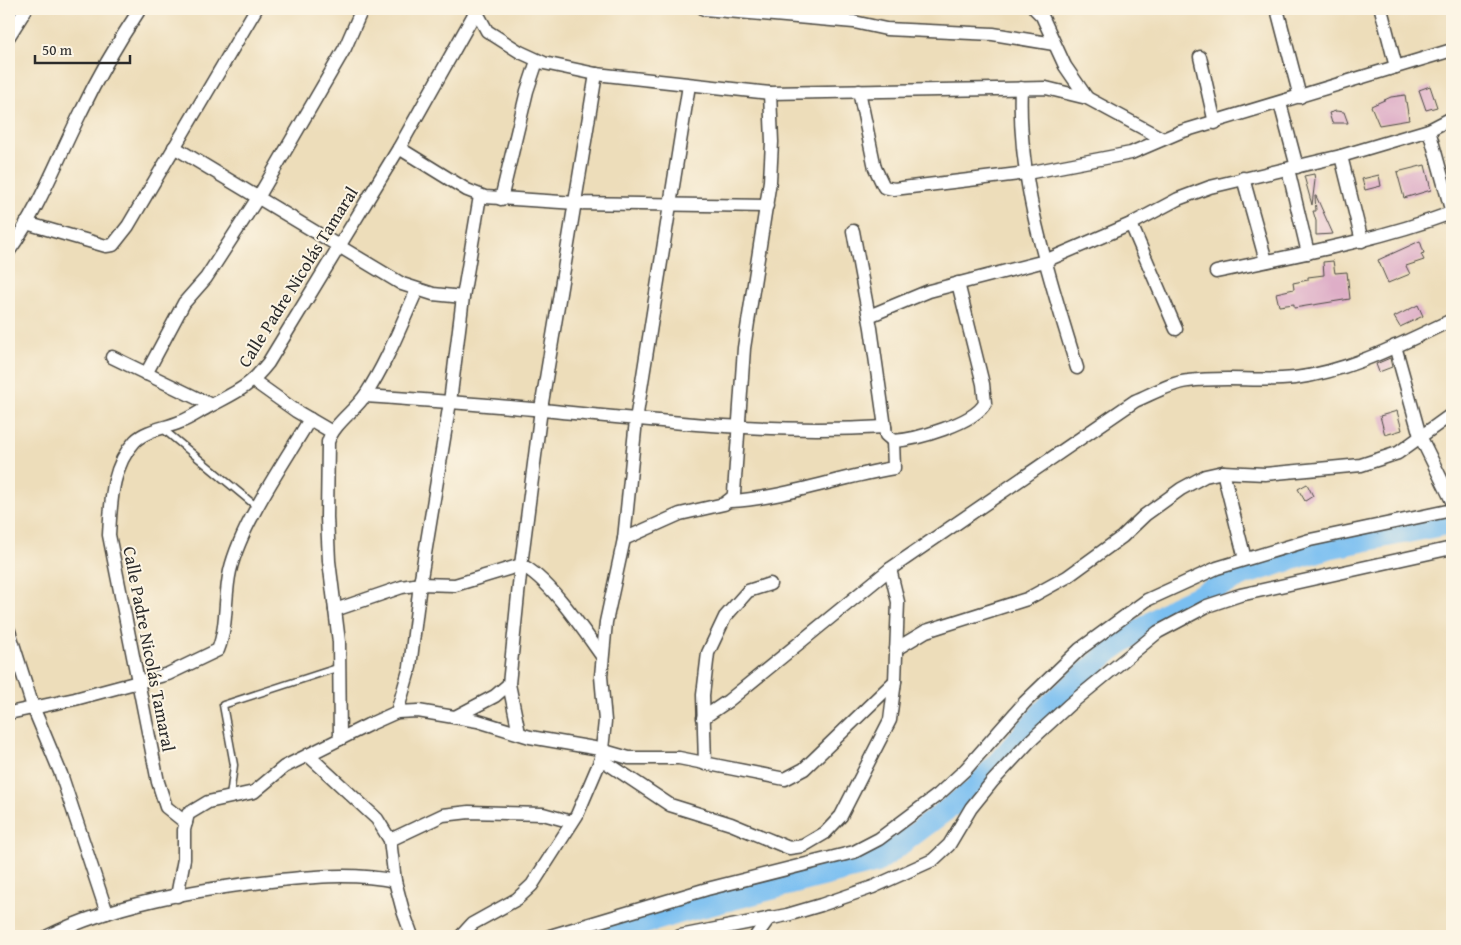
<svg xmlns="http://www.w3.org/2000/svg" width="1461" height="945" font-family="'Gentium Book Plus',serif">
	<rect width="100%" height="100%" fill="#fcf5e5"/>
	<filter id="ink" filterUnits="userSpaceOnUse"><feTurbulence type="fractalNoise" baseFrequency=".02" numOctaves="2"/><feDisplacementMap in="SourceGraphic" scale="10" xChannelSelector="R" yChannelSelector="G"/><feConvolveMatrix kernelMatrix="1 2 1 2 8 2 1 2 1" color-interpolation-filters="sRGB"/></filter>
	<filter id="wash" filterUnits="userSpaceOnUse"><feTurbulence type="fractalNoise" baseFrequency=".0096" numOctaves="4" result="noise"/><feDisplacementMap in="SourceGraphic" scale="20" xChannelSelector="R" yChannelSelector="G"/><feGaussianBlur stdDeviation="1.12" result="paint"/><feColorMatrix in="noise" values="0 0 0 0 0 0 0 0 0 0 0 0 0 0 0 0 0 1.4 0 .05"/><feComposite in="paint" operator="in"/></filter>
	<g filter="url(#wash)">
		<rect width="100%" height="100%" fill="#edddba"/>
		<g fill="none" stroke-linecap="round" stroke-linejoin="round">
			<polyline stroke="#7abff1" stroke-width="22" points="602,936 689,910 877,862 974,789 1046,708 1110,651 1174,607 1246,574 1328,548 1452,523"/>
		</g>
		<g id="blocks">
			<g fill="#deaec7">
				<polygon points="1430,86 1437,107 1426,110 1419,90"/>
				<polygon points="1405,95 1409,120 1379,125 1371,106 1391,97"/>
				<polygon points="1336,111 1344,112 1348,123 1332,123 1329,113"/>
				<polygon points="1425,165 1431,190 1404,198 1397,172"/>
				<polygon points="1314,174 1315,180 1312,205 1304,176"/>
				<polygon points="1379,175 1381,186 1365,190 1362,179"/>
				<polygon points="1315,196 1316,196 1333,234 1316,235 1316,221 1313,211 1316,211"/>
				<polygon points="1420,241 1424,253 1421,254 1424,260 1406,266 1410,274 1388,283 1378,260"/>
				<polygon points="1333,261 1335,273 1347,272 1350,299 1294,308 1294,304 1279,306 1276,293 1294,289 1293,283 1308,280 1308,277 1324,275 1323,262"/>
				<polygon points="1418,305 1423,316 1400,327 1394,317"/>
				<polygon points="1390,358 1392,367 1379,372 1376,364"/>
				<polygon points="1397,411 1402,430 1385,435 1380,416"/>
				<polygon points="1307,484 1313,496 1305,501 1298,489"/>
			</g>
		</g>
	</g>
	<g filter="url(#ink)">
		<use href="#blocks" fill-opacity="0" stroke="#484640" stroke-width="1"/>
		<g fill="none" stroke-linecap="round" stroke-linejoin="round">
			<g stroke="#484640" stroke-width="9">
				<g id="service">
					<polyline points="163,429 257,507"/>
					<polyline points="230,797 234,765 223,705 340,667"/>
				</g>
			</g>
			<g stroke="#484640" stroke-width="15">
				<g id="minor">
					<polyline points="475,9 487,31 520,52 544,63 596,74 770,93 1046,88 1087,98 1163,139"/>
					<polyline points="704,9 854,22 886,29 993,34 1054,44"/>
					<polyline points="1035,9 1042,16 1065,66 1087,98"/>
					<polyline points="1277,9 1300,97"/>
					<polyline points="1381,9 1396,67"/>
					<polyline points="9,36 26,9"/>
					<polyline points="1200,57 1215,123"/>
					<path d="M1021 88C1017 184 1050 278 1077 368"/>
					<polyline points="859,91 875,168 884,187 894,189 1027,173 1131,153 1180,132 1452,50"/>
					<polyline points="1280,103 1297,167"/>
					<polyline points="1429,130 1452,213"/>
					<polyline points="174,147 402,284 433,294 463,297"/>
					<polyline points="399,148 467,190 485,197 576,203 767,206"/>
					<polyline points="1341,156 1362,241"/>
					<polyline points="1288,169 1308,253"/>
					<polyline points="1243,178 1266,261"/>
					<polyline points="501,199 527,91 537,61"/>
					<polyline points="26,223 106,246 113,245 128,226 256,9"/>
					<polyline points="1131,224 1176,329"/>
					<path d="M853 231 871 328 885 427 886 435 893 441C915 440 975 423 985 403L983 384 958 283"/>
					<path d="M9 251C39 209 58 158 81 112 98 76 118 42 140 9"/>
					<path d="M1216 272C1295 255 1375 241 1451 213"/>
					<polyline points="869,316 929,291 1045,261 1131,224 1178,199 1210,187 1341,156 1429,130 1452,118"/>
					<polyline points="1395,346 1420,436 1452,501"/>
					<polyline points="112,357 211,405"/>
					<polyline points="146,374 184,303 206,278 259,196 345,48 362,9"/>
					<polyline points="254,381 296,411 332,432"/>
					<path d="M365 396C424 400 483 404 542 410 656 421 769 434 885 427"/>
					<polyline points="1223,472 1245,559"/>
					<path d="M730 501C785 498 839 477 894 468L893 441"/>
					<polyline points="624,539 680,514 724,504 733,497 734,493 744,348 770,181 772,142 770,93"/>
					<path d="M335 610 402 587 420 584 455 585 521 565C548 577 584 631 602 656"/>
					<polyline points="9,631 33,707 61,774 107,913"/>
					<polyline points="896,649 926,631 1027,599 1067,577 1122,537 1145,515 1181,489 1205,476 1223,472 1265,474 1361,465 1398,453 1452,414"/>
					<polyline points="397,712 410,667 420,584 450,402 463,297 480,196"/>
					<path d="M9 713 75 699 168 674 218 650C228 625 224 597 230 571 241 524 285 461 310 419"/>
					<polyline points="455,717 495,696 509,684"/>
					<path d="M703 718 728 701 890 569 1135 401C1152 394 1170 383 1188 381 1224 376 1260 382 1295 378 1351 371 1402 343 1452 320"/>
					<polyline points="519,733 509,684 521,565 541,409 596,74"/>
					<path d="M340 739 339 642 329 561 327 517 328 442C334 423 355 411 366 394 387 362 401 325 417 290"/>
					<polyline points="308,755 377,819 390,840 395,881 403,911 412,936"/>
					<polyline points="601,759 670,805 731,824 789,848 803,846 825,833 841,816 890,720 895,681 898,602 890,569"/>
					<polyline points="705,764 703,695 708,653 725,617 748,591 770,584"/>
					<path d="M186 823 166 807 158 782 109 535C111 503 111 467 135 441 146 430 166 428 180 422 191 418 200 411 210 406 238 391 248 388 268 363L399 148 476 11"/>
					<polyline points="390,840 443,815 469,812 543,814 572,822"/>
					<polyline points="177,896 184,859 184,830 188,814 208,802 254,792 284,767 368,725 397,712 418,711 478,721 530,737 594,748 629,758 679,758 785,779 804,769 895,681"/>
					<path d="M48 936C114 904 190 891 262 882 306 877 352 872 395 881"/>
					<polyline points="461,936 472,924 517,899 532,885 577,815 601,759 605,721 601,676 606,622 624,539 636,420 689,85"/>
					<polyline points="550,936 707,889 854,852 879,839 939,794 966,769 1025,702 1080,649 1147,600 1217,568 1310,540 1452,510"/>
					<polyline points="680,936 787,915 821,905 873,887 933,860 949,845 971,808 992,782 1030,741 1069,705 1158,632 1207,606 1240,595 1452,548"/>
					<polyline points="756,936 769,918"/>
				</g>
			</g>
			<use href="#service" stroke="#fff" stroke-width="6"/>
			<use href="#minor" stroke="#fff" stroke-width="12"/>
		</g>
	</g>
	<g text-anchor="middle" stroke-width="4" stroke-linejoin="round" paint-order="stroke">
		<g font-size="18" fill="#2b2b2b" stroke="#fcf5e5">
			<text transform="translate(298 277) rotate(-58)" y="6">Calle Padre Nicolás Tamaral</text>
			<text transform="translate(149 649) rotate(79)" y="6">Calle Padre Nicolás Tamaral</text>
		</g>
	</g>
	<rect width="1461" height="945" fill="none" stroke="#fcf5e5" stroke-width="30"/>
	<path d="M35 55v8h95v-8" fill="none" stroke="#2b2b2b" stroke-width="2.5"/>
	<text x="42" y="55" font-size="15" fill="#2b2b2b" stroke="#fcf5e5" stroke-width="4" paint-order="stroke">50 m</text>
</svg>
